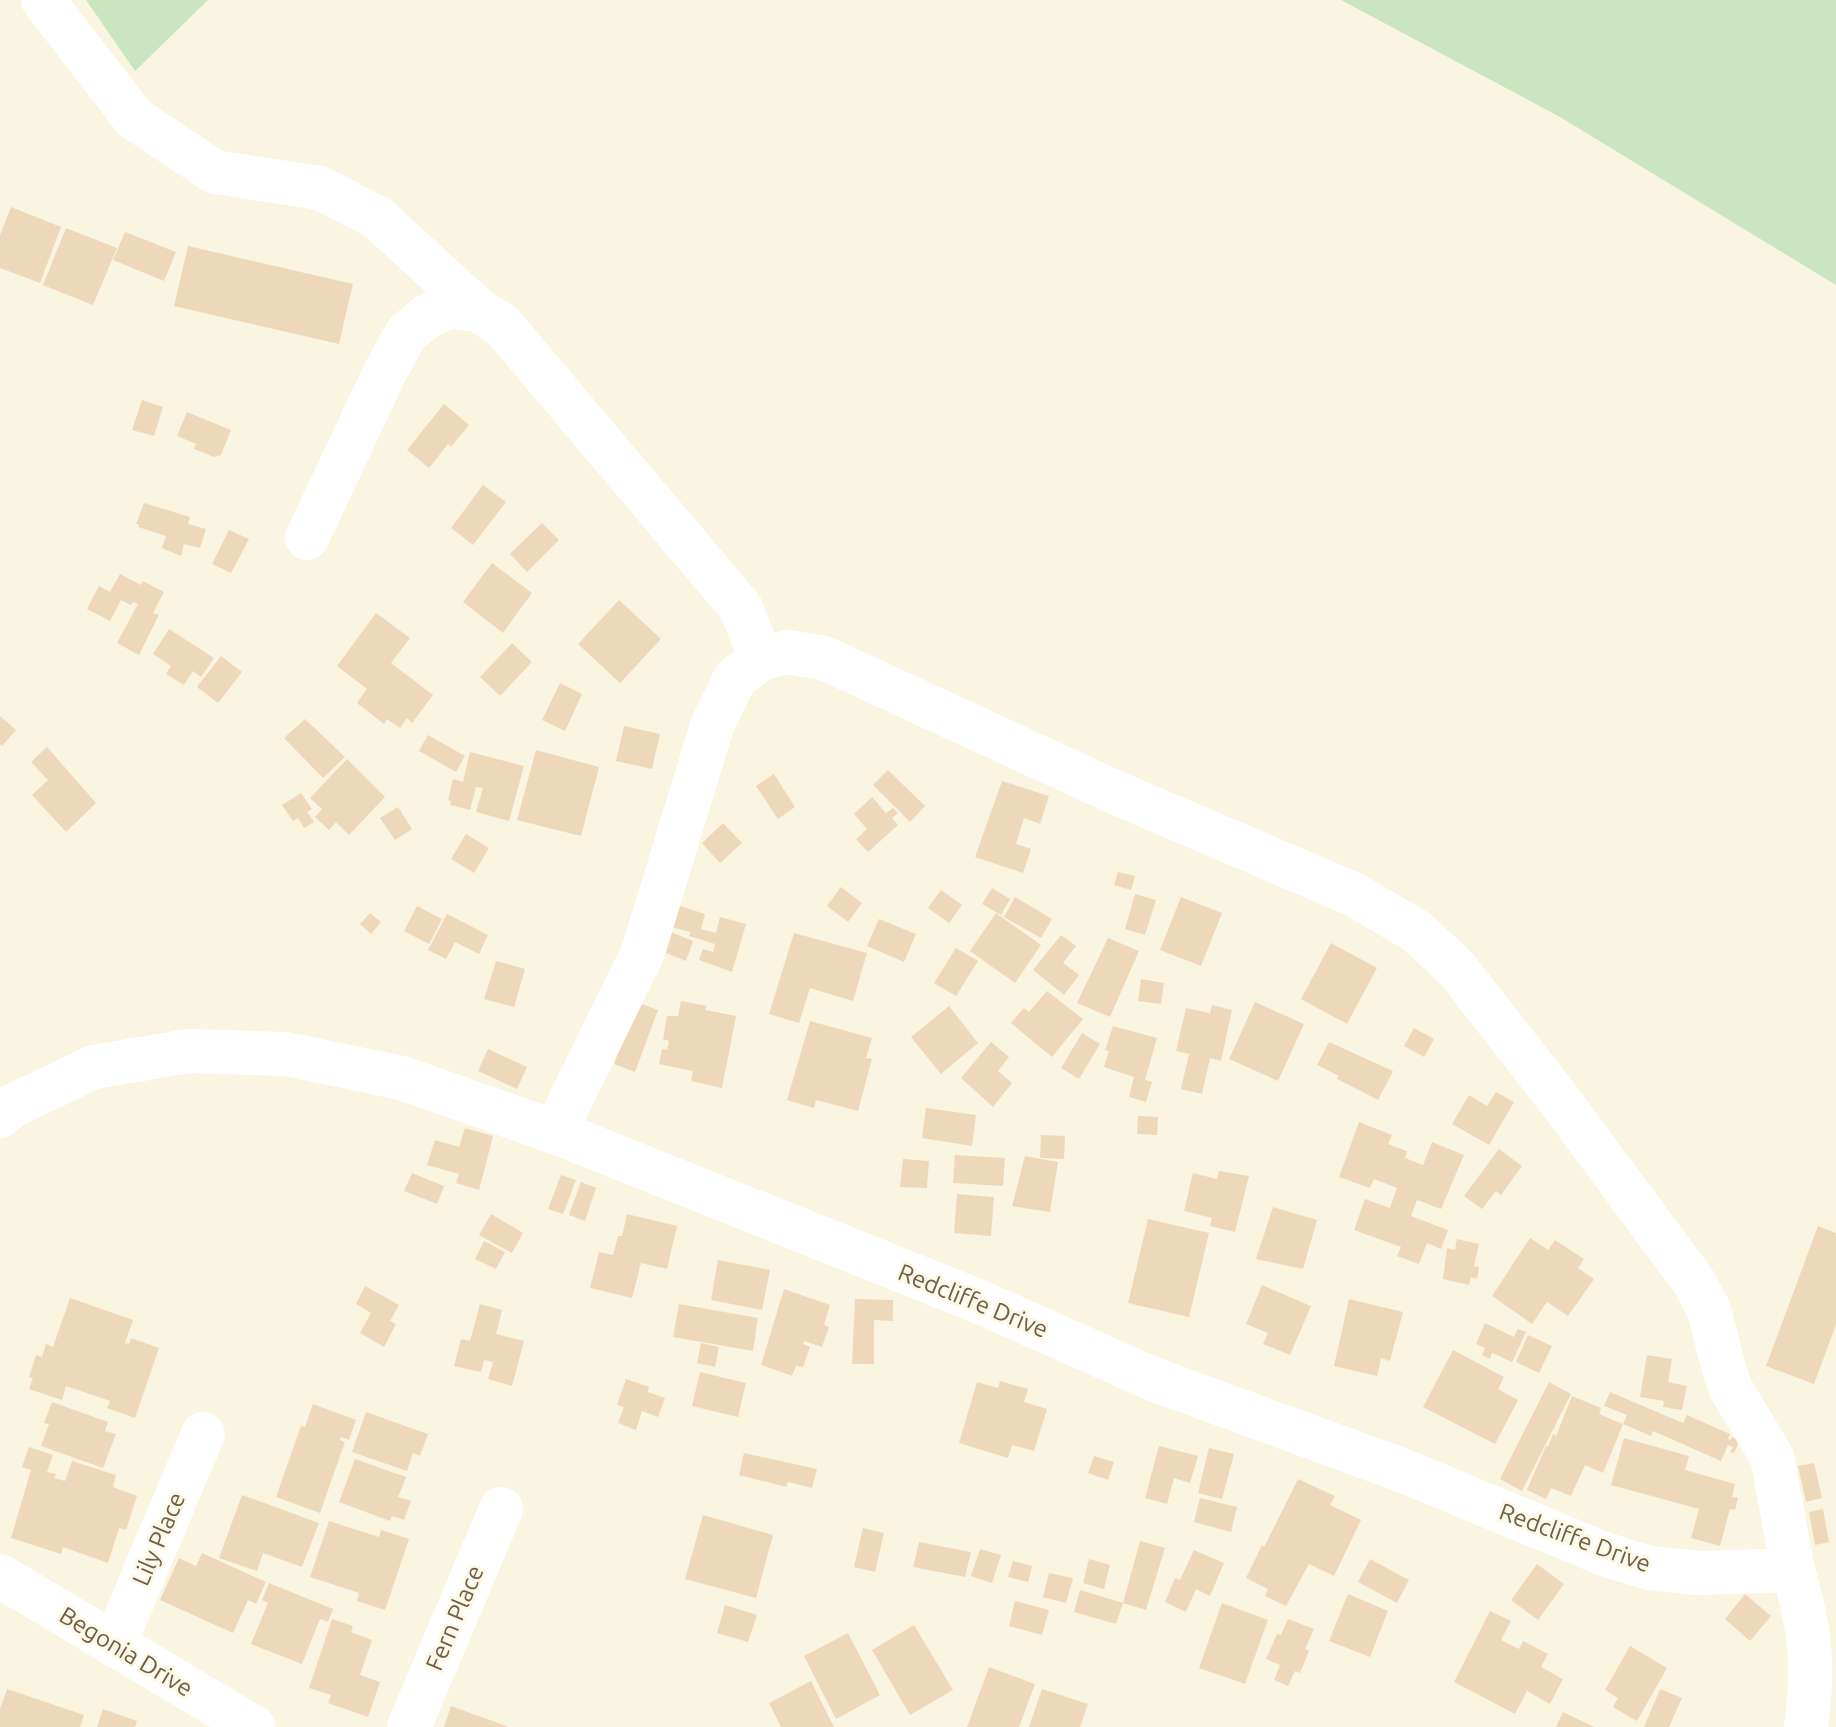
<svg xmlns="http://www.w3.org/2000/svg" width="1836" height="1727" font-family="Ubuntu,sans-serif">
	<rect width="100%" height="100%" fill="#faf5e0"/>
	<g fill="#c9e6c0">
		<polygon points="86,0 208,0 135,71"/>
		<polygon points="1341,0 1836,0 1836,285 1560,117"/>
	</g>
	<g fill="#eed8ba">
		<polygon points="11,207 61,227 40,283 0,268 0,235"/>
		<polygon points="66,228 117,248 93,305 43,285"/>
		<polygon points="125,232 176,252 164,281 113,260"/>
		<polygon points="188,246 353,284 339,344 174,306"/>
		<polygon points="142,400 163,407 154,436 132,430"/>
		<polygon points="444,404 469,425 451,447 448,444 429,468 407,450"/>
		<polygon points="187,412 231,430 221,455 214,457 194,449 196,444 177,436"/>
		<polygon points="483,485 506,502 473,545 451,528"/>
		<polygon points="144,503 190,517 188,524 206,529 200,548 184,544 181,556 162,548 166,536 138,527 139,524 136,524"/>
		<polygon points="542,523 559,540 527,572 510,554"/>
		<polygon points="229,530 249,539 231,573 212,564"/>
		<polygon points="492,563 532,593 503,633 463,602"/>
		<polygon points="120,574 141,585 143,581 164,592 153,613 159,615 139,655 117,643 138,604 133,602 131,605 121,600 110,621 87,609 99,586 110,592"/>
		<polygon points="619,600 661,639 620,683 578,644"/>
		<polygon points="376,613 410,638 391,663 433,695 412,723 407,718 400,728 387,719 384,724 357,703 367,689 337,666"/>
		<polygon points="169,629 214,658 201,677 193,671 184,685 166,674 171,666 153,654"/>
		<polygon points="512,643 532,662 500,696 480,677"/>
		<polygon points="221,656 242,672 218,703 197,687"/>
		<polygon points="560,683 582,694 565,731 542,720"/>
		<polygon points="0,716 16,730 2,746 0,744"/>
		<polygon points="305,719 345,757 323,778 284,738"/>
		<polygon points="624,726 660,734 652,769 616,761"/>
		<polygon points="428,735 465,756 456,772 419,751"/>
		<polygon points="47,747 96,803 66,832 32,795 48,780 31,762"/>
		<polygon points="536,750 599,767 581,836 517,820"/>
		<polygon points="470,752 524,766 509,821 476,812 483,788 476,787 470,810 450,805 451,801 448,800 453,779 463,782"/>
		<polygon points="347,759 385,797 349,835 336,822 329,830 315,817 322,809 310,798"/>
		<polygon points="888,770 925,806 910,822 873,785"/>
		<polygon points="774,774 795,807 778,819 756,786"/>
		<polygon points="1002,781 1049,796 1040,824 1024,818 1016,844 1031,849 1023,873 975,857"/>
		<polygon points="301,793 312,809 307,812 314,822 304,828 298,818 293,821 282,805"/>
		<polygon points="872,797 886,813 893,808 898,813 892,818 898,825 868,852 856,839 867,829 854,814"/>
		<polygon points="398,807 412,829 395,840 380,818"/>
		<polygon points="723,823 742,843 720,863 702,843"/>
		<polygon points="466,834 489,848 474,873 451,859"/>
		<polygon points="1118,872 1135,876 1131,890 1114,885"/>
		<polygon points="841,887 862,903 848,922 827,906"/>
		<polygon points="992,888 1010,899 1001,915 982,904"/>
		<polygon points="941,890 962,905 949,923 928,908"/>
		<polygon points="1135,894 1156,900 1145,935 1125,929"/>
		<polygon points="1015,897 1052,919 1041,938 1004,917"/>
		<polygon points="1181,897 1222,913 1201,966 1160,950"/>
		<polygon points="677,905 705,914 701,929 716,933 720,917 746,924 732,972 699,960 703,949 713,952 715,944 689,936 690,932 671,927"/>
		<polygon points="417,906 442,919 429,944 404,931"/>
		<polygon points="370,913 381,922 371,934 360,924"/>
		<polygon points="996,913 1041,945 1015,983 970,951"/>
		<polygon points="447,914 488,935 479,954 455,942 446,959 428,950"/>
		<polygon points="879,919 916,934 904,962 867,946"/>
		<polygon points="671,932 693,941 686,961 663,952"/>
		<polygon points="794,933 867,953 853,1001 810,988 799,1023 769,1014"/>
		<polygon points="1061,935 1076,946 1063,963 1079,975 1064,995 1033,970"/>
		<polygon points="1108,938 1139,951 1110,1017 1077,1003"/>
		<polygon points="1331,943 1377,968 1347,1024 1301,999"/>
		<polygon points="956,948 978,961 956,996 934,983"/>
		<polygon points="496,961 525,969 514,1007 484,999"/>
		<polygon points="1141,979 1164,983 1161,1004 1138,1001"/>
		<polygon points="1047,991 1083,1019 1052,1057 1011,1023 1024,1008 1029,1012"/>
		<polygon points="681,1001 707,1006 705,1010 736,1016 722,1088 691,1081 693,1071 659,1064 662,1049 667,1050 669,1041 663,1039 667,1016 678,1016"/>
		<polygon points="636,1002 658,1010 635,1072 614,1064"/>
		<polygon points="1255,1002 1304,1024 1278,1081 1229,1059"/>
		<polygon points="1212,1005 1232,1010 1221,1061 1210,1058 1202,1094 1181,1089 1189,1054 1176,1051 1186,1008 1210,1013"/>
		<polygon points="949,1006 978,1043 941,1074 911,1037"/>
		<polygon points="810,1021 872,1038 866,1058 872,1059 858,1111 816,1100 814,1108 787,1100"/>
		<polygon points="1113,1026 1157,1038 1145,1080 1152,1082 1146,1102 1129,1097 1134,1077 1104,1067 1109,1051 1105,1050"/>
		<polygon points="1414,1028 1434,1039 1424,1057 1404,1046"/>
		<polygon points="1082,1033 1100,1044 1079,1079 1061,1068"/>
		<polygon points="991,1042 1009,1057 998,1071 1012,1083 993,1107 961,1078"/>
		<polygon points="1329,1042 1393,1071 1378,1100 1337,1079 1339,1076 1317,1065"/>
		<polygon points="488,1049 527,1067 517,1089 478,1071"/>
		<polygon points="1496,1092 1514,1102 1489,1145 1452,1124 1469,1095 1487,1106"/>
		<polygon points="926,1108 976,1115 972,1146 922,1138"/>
		<polygon points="1138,1116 1158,1117 1157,1135 1137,1134"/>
		<polygon points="1359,1122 1392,1135 1388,1144 1407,1151 1405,1158 1423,1165 1432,1142 1464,1155 1441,1209 1417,1200 1411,1216 1448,1230 1441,1249 1427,1243 1419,1264 1397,1256 1401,1247 1354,1230 1365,1199 1390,1208 1397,1188 1374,1179 1370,1188 1339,1177"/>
		<polygon points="465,1128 493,1136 479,1190 456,1183 459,1174 427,1165 435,1140 459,1147"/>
		<polygon points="1041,1135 1065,1136 1064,1159 1040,1158"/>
		<polygon points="1499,1149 1522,1166 1501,1195 1496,1191 1482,1209 1464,1196"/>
		<polygon points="955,1155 1005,1158 1003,1186 953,1183"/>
		<polygon points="1025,1156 1058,1162 1050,1212 1012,1206"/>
		<polygon points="903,1159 929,1161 927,1188 900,1187"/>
		<polygon points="1219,1171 1249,1176 1235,1232 1210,1226 1212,1218 1184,1211 1193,1173 1217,1179"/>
		<polygon points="412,1173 444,1186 437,1204 404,1191"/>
		<polygon points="561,1175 576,1180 563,1214 548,1209"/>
		<polygon points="581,1182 596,1188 585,1221 569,1215"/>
		<polygon points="957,1194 994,1197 991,1236 954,1233"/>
		<polygon points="1273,1207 1317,1220 1303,1269 1256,1259"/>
		<polygon points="491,1214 523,1233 512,1253 479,1235"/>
		<polygon points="627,1214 677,1226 667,1269 641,1263 632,1298 590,1288 599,1252 613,1255 618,1236 622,1236"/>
		<polygon points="1148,1219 1209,1233 1189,1317 1128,1303"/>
		<polygon points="1818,1226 1836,1233 1836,1325 1814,1384 1766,1366"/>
		<polygon points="1530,1238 1548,1250 1555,1240 1584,1259 1578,1268 1594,1279 1568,1316 1547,1302 1532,1324 1492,1296"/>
		<polygon points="1457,1239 1479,1244 1474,1266 1479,1267 1477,1279 1471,1277 1469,1285 1443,1279 1447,1248 1455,1250"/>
		<polygon points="484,1241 505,1252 496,1269 475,1259"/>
		<polygon points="718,1260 770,1270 762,1310 711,1300"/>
		<polygon points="1262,1285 1311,1306 1290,1355 1263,1344 1268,1333 1246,1324"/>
		<polygon points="365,1286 399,1305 390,1321 396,1324 384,1347 360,1333 371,1313 356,1304"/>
		<polygon points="784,1289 830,1305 824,1325 829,1327 822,1347 804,1341 803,1344 810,1347 803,1367 796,1366 792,1376 761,1365"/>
		<polygon points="70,1298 133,1320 125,1343 129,1344 131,1338 159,1348 135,1418 107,1408 110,1401 66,1386 62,1400 29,1389 33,1378 29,1377 36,1355 42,1357 46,1344 53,1347"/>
		<polygon points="855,1299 893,1300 893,1321 874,1320 874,1364 852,1364"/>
		<polygon points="1349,1299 1403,1312 1390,1361 1381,1358 1377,1376 1334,1366"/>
		<polygon points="480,1304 502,1310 496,1334 524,1341 512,1386 488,1379 493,1362 484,1360 481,1372 454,1366 461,1339 470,1341"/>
		<polygon points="679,1304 758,1318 753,1351 673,1337"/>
		<polygon points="1485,1323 1514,1337 1518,1329 1526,1332 1512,1362 1492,1353 1490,1359 1482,1355 1485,1348 1476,1344"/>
		<polygon points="1528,1335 1552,1346 1539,1373 1516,1362"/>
		<polygon points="701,1343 719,1347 715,1367 697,1363"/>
		<polygon points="1453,1350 1504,1377 1498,1389 1518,1400 1495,1444 1423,1407"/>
		<polygon points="1647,1355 1672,1359 1668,1382 1687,1386 1682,1410 1663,1407 1664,1401 1640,1397"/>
		<polygon points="700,1372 746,1383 738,1417 692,1406"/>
		<polygon points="626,1379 649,1387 648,1392 665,1398 658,1417 642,1411 636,1430 618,1423 624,1407 617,1405"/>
		<polygon points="1000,1381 1028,1389 1024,1402 1047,1409 1034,1451 1012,1445 1008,1458 959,1443 977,1382 998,1388"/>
		<polygon points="1549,1382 1571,1394 1522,1491 1500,1479"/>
		<polygon points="1610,1392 1683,1423 1687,1415 1730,1434 1728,1439 1731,1440 1732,1437 1740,1440 1734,1453 1730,1452 1733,1447 1728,1445 1721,1461 1653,1431 1651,1436 1623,1424 1627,1415 1604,1406"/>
		<polygon points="1572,1396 1601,1408 1599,1414 1623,1424 1603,1473 1585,1465 1571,1496 1551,1488 1546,1499 1527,1490 1546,1446 1548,1447 1553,1434 1556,1436"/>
		<polygon points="52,1402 108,1422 105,1431 116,1434 103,1468 41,1446 49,1424 44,1423"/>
		<polygon points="313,1404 356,1420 349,1440 341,1437 340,1440 345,1442 320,1513 276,1497 301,1426 305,1427"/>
		<polygon points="366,1412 428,1434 420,1456 413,1453 407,1471 352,1452"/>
		<polygon points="1624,1438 1689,1456 1685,1470 1735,1484 1732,1497 1738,1498 1735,1510 1730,1509 1720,1546 1691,1538 1699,1509 1611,1485"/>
		<polygon points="1159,1446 1198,1456 1190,1483 1174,1478 1167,1504 1145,1498"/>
		<polygon points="29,1447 53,1455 47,1472 56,1474 54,1478 65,1481 72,1461 116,1475 113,1486 115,1488 137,1496 126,1530 119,1528 108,1563 63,1547 61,1554 11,1538 31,1470 22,1467"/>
		<polygon points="1209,1448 1234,1454 1222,1499 1198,1493"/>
		<polygon points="744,1453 817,1469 812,1488 788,1482 786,1487 739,1475"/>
		<polygon points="1094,1456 1114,1462 1108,1480 1088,1473"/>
		<polygon points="355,1459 406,1477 398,1497 411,1501 404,1520 392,1516 390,1521 339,1502"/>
		<polygon points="1814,1463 1822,1498 1806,1502 1798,1466"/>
		<polygon points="1298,1479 1335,1496 1330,1505 1361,1520 1334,1576 1309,1564 1286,1606 1265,1596 1268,1589 1246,1578 1262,1545 1264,1547"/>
		<polygon points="242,1495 319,1523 302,1567 263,1553 257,1571 219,1558"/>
		<polygon points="1200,1498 1237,1507 1231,1532 1194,1522"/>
		<polygon points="1823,1509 1829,1542 1815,1545 1809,1512"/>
		<polygon points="703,1515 773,1535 756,1598 685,1579"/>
		<polygon points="329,1521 379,1537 381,1530 409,1539 385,1610 357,1601 359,1593 310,1577"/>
		<polygon points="863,1528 884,1533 875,1572 854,1567"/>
		<polygon points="1140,1541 1165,1548 1146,1610 1123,1603 1116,1624 1074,1612 1080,1590 1123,1603"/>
		<polygon points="919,1542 971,1552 965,1577 913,1567"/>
		<polygon points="980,1549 1001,1555 992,1583 971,1576"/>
		<polygon points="1194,1550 1224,1563 1210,1596 1196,1589 1186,1612 1165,1602 1175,1578 1180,1580"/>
		<polygon points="202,1553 266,1582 256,1604 248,1600 233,1633 160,1600 179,1558 196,1566"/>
		<polygon points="1089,1559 1110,1565 1104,1589 1083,1583"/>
		<polygon points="1370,1559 1409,1580 1397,1603 1358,1582"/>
		<polygon points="1013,1561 1032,1566 1028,1582 1008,1577"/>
		<polygon points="1537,1564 1564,1584 1538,1620 1511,1600"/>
		<polygon points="1049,1573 1073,1578 1066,1603 1043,1597"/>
		<polygon points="269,1583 333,1609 328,1622 320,1619 302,1664 251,1644 268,1603 262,1600"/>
		<polygon points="1348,1594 1388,1611 1370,1657 1329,1641"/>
		<polygon points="1745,1594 1771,1616 1750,1641 1725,1619"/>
		<polygon points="1015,1601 1049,1610 1042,1635 1009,1626"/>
		<polygon points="1222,1603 1268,1620 1245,1684 1199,1668"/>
		<polygon points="725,1605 757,1615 748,1642 717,1633"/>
		<polygon points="1490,1611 1511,1621 1501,1640 1519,1649 1523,1641 1548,1654 1541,1667 1563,1679 1550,1704 1527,1691 1515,1714 1454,1682"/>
		<polygon points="332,1619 353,1626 351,1632 372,1640 360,1675 380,1682 368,1717 328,1703 331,1695 309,1688"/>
		<polygon points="1288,1619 1314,1629 1305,1649 1309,1651 1300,1673 1295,1671 1288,1686 1274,1680 1280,1665 1266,1659 1277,1634 1281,1635"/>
		<polygon points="914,1625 953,1690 910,1715 872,1650"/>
		<polygon points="848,1633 880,1695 836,1719 804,1656"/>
		<polygon points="1630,1646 1667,1668 1637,1721 1613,1707 1618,1698 1605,1690"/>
		<polygon points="989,1667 1035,1684 1019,1727 967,1727"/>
		<polygon points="811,1681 834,1727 781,1727 769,1703"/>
		<polygon points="7,1689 84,1715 80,1727 0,1727 0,1709"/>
		<polygon points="1042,1689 1088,1704 1080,1727 1029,1727"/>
		<polygon points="1660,1689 1682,1698 1669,1727 1644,1727"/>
		<polygon points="451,1706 509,1727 444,1727"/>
		<polygon points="103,1709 137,1721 135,1727 97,1727"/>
		<polygon points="1563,1712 1594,1727 1556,1727"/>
	</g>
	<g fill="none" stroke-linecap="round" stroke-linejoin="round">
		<g stroke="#fff" stroke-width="44">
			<polyline points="43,0 134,118 215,172 320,188 378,218 478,310"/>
			<polyline points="307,538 384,374 406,334 427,316 450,307 478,310 502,325 741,608 761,659"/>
			<path d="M0 1116 12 1106 94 1067 189 1051 286 1054 402 1078 555 1132 980 1302 1153 1379 1404 1471 1604 1554 1649 1568 1698 1573 1793 1570C1810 1629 1815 1665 1806 1727"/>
			<polyline points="555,1132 643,952 712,726 735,678 761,659 788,652 824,658 1121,795 1353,894 1416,931 1456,968 1557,1097 1694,1282 1709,1310 1724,1369 1731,1389 1772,1457 1793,1570"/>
			<polyline points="0,1576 253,1727"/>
			<polyline points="114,1645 203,1434"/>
			<polyline points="409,1727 501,1509"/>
		</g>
	</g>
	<g text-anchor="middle" stroke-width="6" stroke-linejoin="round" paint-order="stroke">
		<g font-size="24" fill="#6f5e49" stroke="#fef9e6">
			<text transform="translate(973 1301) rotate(22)" y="8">Redcliffe Drive</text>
			<text transform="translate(1575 1538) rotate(20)" y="8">Redcliffe Drive</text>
			<text transform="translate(159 1539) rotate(-67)" y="8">Lily Place</text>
			<text transform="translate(455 1618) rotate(-67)" y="8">Fern Place</text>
			<text transform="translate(126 1652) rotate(31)" y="8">Begonia Drive</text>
		</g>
	</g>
</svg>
